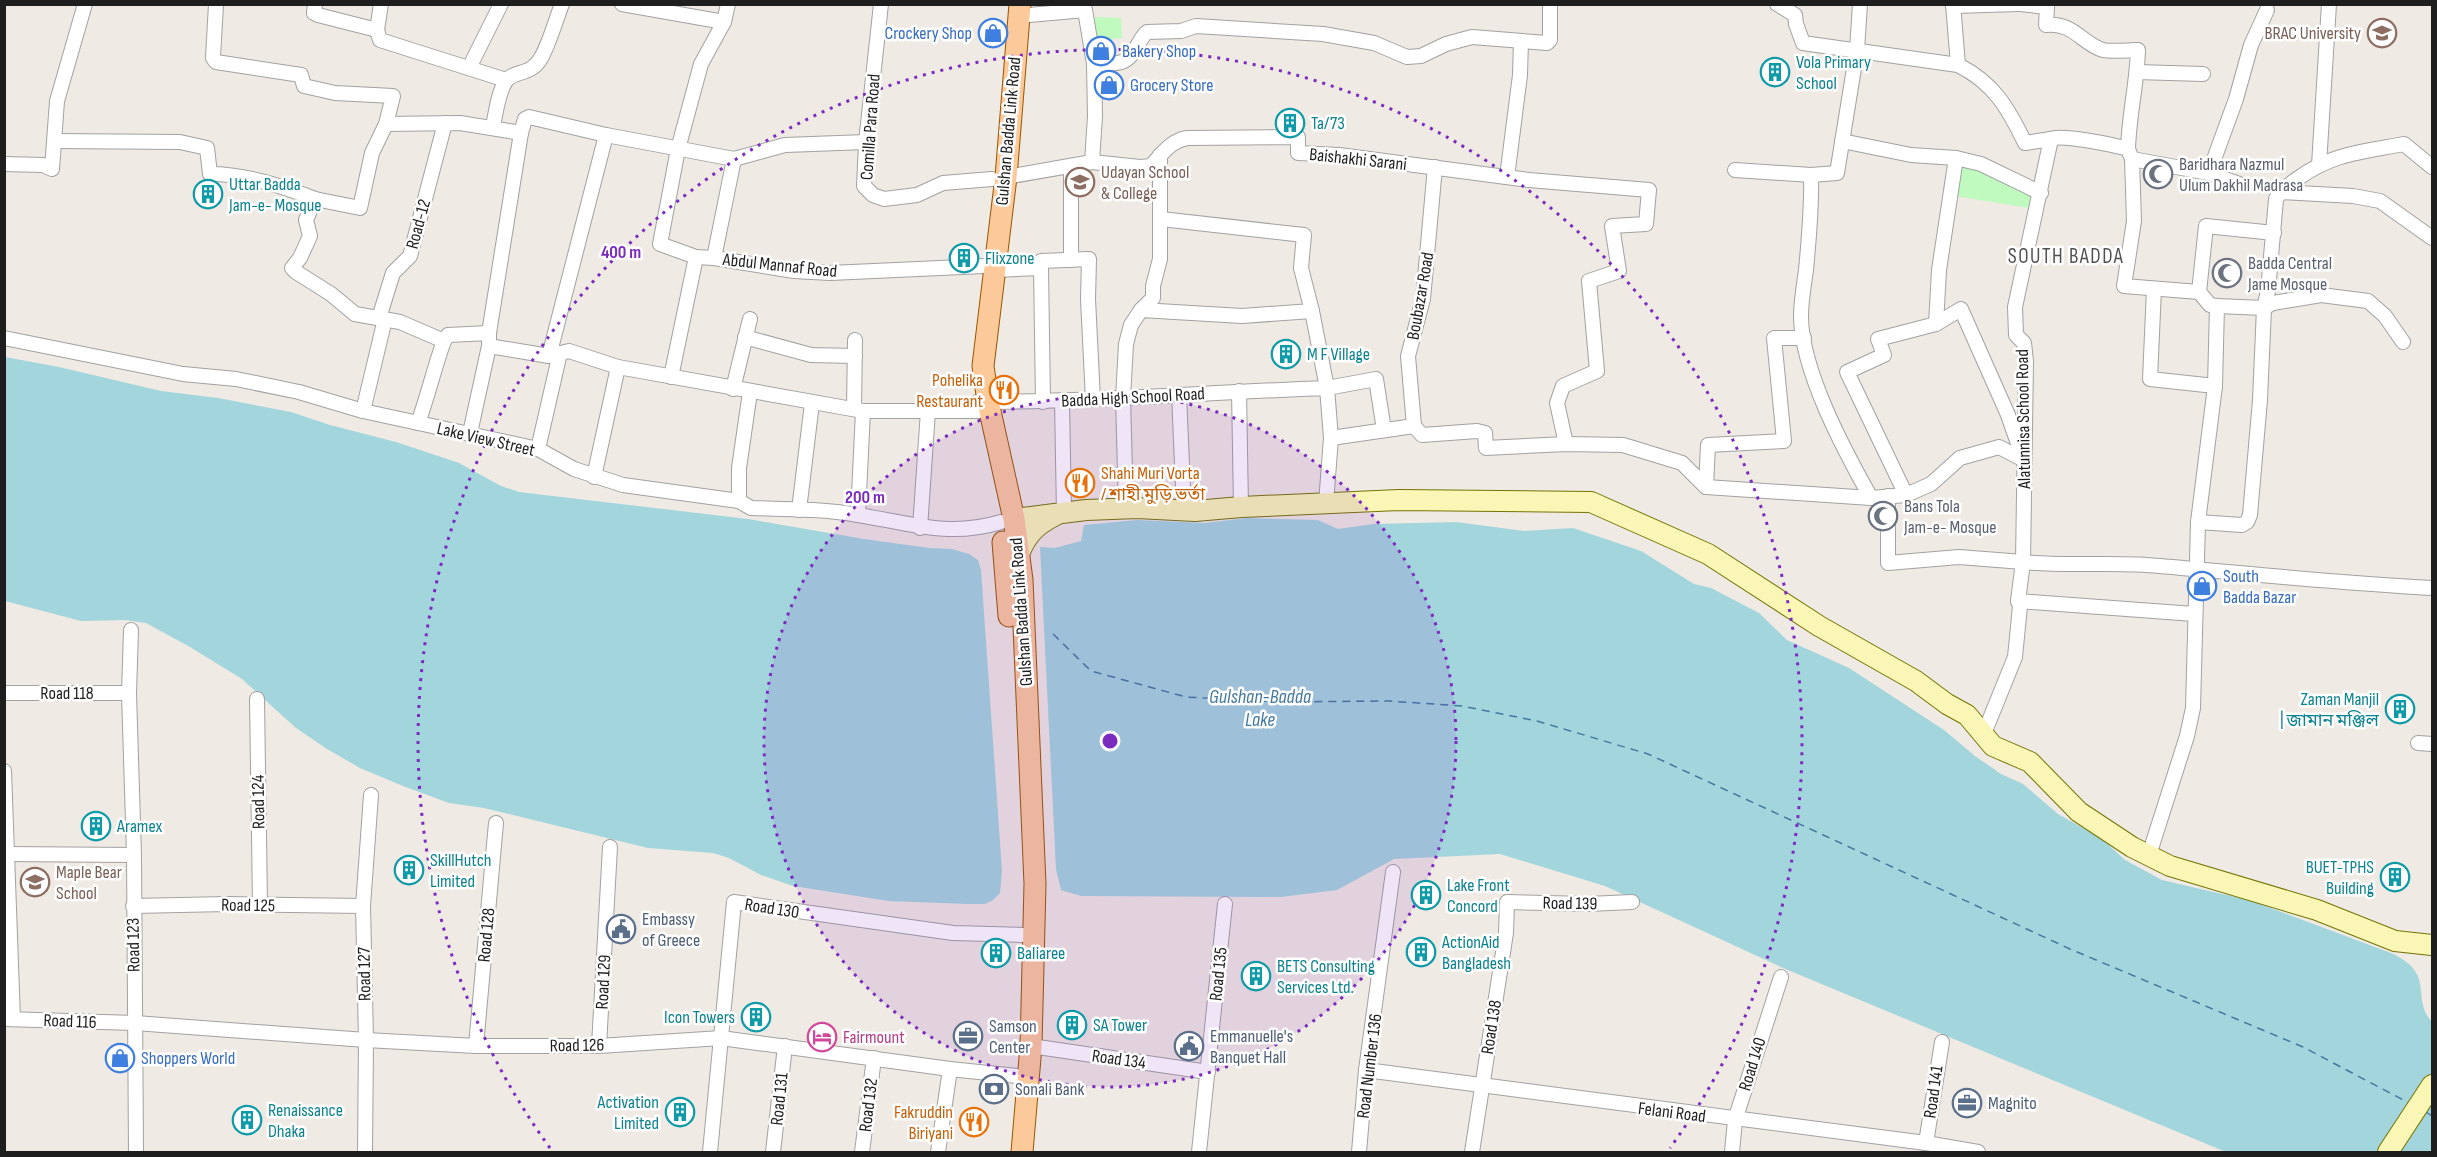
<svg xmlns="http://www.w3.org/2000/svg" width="2437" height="1157" font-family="'Sofia Sans Condensed','Noto Sans Bengali',sans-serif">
	<rect width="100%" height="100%" fill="#efeae3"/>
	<g fill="#c0fabf">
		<polygon points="1091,17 1121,18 1122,38 1095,41"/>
		<polygon points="1959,164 1979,166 2033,190 2029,208 1955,196"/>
	</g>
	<g fill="#a3d5dd">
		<polygon points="5,357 59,367 161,391 218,398 291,412 330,425 396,442 459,463 501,486 519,492 748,519 864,539 929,548 952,549 969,554 978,560 981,570 1002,871 1000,893 993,900 985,904 968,904 889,901 793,886 761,875 729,858 713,853 648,848 484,808 449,803 403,786 360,768 327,749 296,728 242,679 190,647 146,623 125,620 81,621 5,601"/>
		<path d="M1247 518 1318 520 1338 529 1374 524 1456 522 1524 531 1573 528 1641 551 1694 584 1711 588 1759 613 1787 640 1849 668 1944 730 1975 756 2001 774 2023 784 2058 814 2102 839 2125 860 2162 880 2252 901 2391 953C2437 974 2410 997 2432 1022V1152H2226L1783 968 1605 886 1500 854 1394 859 1337 890 1281 897 1081 896 1061 890 1056 869 1040 547 1055 548 1081 541 1084 525 1137 520 1205 523Z"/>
	</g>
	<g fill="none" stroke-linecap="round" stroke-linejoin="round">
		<g stroke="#43799e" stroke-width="1.5" stroke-dasharray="8 6" stroke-linecap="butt">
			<polyline points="1053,634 1091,671 1186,697 1280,702 1389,701 1462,706 1537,721 1648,754 2070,949 2303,1047 2409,1103"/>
			<polyline points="2426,1112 2432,1116"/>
		</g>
		<g stroke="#a2a2a2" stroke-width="16">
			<g id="street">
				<polyline points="216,4 213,58 216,62 301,75 304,86 335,93 393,96 386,124 372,153 360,208 315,199"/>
				<polyline points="315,4 314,13 318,15 377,30"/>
				<polyline points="381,4 377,30 380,40 506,80"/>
				<polyline points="622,4 724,22"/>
				<polyline points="881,4 866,142 864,186 873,195 884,199 917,195 943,183 992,179"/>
				<path d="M1777 4 1795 15 1796 24 1803 43 1958 65C1994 83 2008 108 2025 143L2051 139 2015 307 2016 335 2024 343 2026 361 2023 562C2068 567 2114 561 2160 566 2250 574 2341 583 2432 588"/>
				<polyline points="1953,4 1958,65"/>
				<path d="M2020 4 2047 7 2046 25C2074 22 2082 44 2103 50 2113 52 2128 50 2138 50 2137 83 2129 115 2128 149"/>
				<polyline points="1953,6 2019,4"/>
				<polyline points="1018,16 1085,10 1083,4"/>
				<path d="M1094 64C1114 63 1126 67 1136 48 1140 42 1142 36 1147 32L1181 31 1196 26 1323 34 1374 43 1407 57 1421 56 1446 44 1472 37 1547 43 1550 40V4"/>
				<polyline points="469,68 501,4"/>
				<polyline points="2137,72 2203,74"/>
				<polyline points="386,124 460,123 521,133"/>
				<path d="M493 126C496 113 498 92 506 81 514 70 531 76 541 58 550 42 555 22 562 4"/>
				<path d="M2051 139C2062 134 2114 145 2128 149L2132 159 2134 221 2124 286 2199 292 2210 305 2217 306 2264 308 2273 303 2321 295 2368 301 2385 316 2403 342"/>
				<path d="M54 141 180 142 207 148 210 174C245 174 283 186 315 199L306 220 310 236 300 258 292 268 296 272 331 294 355 314 400 322 444 341 448 335 489 333V346L549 356 569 351 618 367 863 411H979"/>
				<polyline points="1842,141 1911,155 1956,158 1981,164 2041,193"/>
				<polyline points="1956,158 1939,270 1936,324 1961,309 2008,415 2022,455"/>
				<polyline points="734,159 714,258 794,271 830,273 984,266"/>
				<polyline points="2132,159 2209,173 2239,184"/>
				<path d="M1092 162 1140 167 1151 166C1162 154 1170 141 1187 138L1298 137V153L1339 155 1529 180 1649 190 1646 224 1612 226 1619 271 1589 281 1597 371 1563 386 1557 403 1566 444"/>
				<polyline points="4,164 43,165 52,169 57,101 85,4"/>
				<polyline points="2319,165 2329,4"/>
				<polyline points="1735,170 1811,175 1837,173 1857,50 1860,4"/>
				<polyline points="2209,173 2236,99 2251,45 2267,10"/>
				<path d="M1811 175C1812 207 1809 238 1806 270 1804 285 1801 301 1801 316 1801 370 1844 450 1871 498"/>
				<polyline points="1006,177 1092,162 1095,116 1094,64 1085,10"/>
				<polyline points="1507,177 1520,75 1521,41"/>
				<polyline points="2280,192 2353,196 2380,201 2432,238"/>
				<polyline points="714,258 696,257 660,244 678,149 701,64 724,22 728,4"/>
				<polyline points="1071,260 1071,166"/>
				<polyline points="1041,268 1043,402"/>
				<polyline points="994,270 1041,268 1041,261 1089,259 1088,299 1093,400"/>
				<polyline points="2154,289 2150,379 2215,386"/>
				<polyline points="2199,292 2206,226 2274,233"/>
				<polyline points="1141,310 1153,298 1153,286 1160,259 1160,155"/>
				<polyline points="1312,311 1327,388 1376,379 1384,430"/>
				<polyline points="379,318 393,273 410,256 445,123"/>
				<polyline points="489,333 521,133 525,119 529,117 606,135 734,159 785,145 866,142"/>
				<polyline points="745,337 811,355 855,356"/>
				<path d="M4 338 183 374 236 379 299 392 363 411 538 449 574 469 623 485 739 501 751 508C787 509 824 509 858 515 910 523 948 538 1001 522"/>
				<polyline points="549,356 606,135"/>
				<polyline points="671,377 696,257"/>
				<polyline points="733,389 750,319"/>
				<polyline points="1239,391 1241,507"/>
				<polyline points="1179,394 1184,511"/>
				<polyline points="1062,401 1064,514"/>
				<path d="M977 402C1094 402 1210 392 1327 388L1331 438 1414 426 1422 435 1477 431 1485 433 1486 448 1566 444 1623 445 1682 463 1706 487 1871 498 1906 495 1931 484 1960 458 1999 447 2024 460"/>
				<polyline points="854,409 855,340"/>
				<polyline points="363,411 385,319"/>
				<path d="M418 423C428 396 434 368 444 341"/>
				<polyline points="1414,426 1408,356 1423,299 1435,167"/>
				<polyline points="470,433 489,346"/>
				<polyline points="538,449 560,353"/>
				<polyline points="594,477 618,367"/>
				<polyline points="1706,487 1708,445 1784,441 1774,338 1804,338"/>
				<polyline points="1906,495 1847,372 1884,355 1878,339 1936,324"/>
				<polyline points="1888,496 1888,563 1959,557 2023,562 2018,601 2020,606 2015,657 1983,736"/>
				<polyline points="739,501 739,468 750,392"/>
				<polyline points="1326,503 1331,438"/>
				<polyline points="1126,509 1123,398 1126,344 1131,325 1141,310 1242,316 1312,311 1301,268 1304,235 1161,219"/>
				<polyline points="799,510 812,403"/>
				<polyline points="858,515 863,411"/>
				<path d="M2198 522 2242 525 2247 522 2250 515 2260 400 2264 308 2268 291 2276 199C2281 190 2289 185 2297 179 2333 153 2362 152 2404 144L2432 167"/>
				<polyline points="920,528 928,411"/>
				<polyline points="2018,601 2194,614"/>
				<polyline points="131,630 129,693 134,855 136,1152"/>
				<polyline points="4,693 129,693"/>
				<polyline points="257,699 260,905"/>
				<polyline points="2418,743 2432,744"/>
				<polyline points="4,771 13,1019"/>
				<polyline points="4,854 134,855"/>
				<polyline points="2149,855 2187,736 2193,708 2198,522 2215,386 2217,306"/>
				<polyline points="133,906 227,904 363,906"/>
				<polyline points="4,1019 135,1023 366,1040 476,1046 599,1046 721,1038 950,1069 1017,1076"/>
				<polyline points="476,1046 496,823"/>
				<polyline points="599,1046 610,847"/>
				<polyline points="1031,1046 1208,1072"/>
				<polyline points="1366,1070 1926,1143 1978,1152"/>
				<polyline points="1926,1143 1942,1042"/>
				<polyline points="365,1152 366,1040 363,906 371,795"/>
				<polyline points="710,1152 734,902 953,933 1024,935"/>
				<polyline points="773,1152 785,1046"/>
				<polyline points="862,1152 874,1058"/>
				<polyline points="938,1152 950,1069"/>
				<polyline points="1199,1152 1225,904"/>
				<polyline points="1359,1152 1366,1070 1393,872"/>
				<polyline points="1472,1152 1506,933 1507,902 1588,904 1632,902"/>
				<polyline points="1732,1152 1735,1120 1781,977"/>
			</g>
		</g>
		<g stroke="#747504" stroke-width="22">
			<g id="secondary">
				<polyline points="1014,519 1086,510 1137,508 1195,511 1241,507 1399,500 1591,502 1708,554 1819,626 1916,681 1947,704 1967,715 1993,746 2030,762 2079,812 2132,847 2170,866 2317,910 2395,941 2432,945"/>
				<path d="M1019 554C1027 534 1036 525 1056 515"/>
				<polyline points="2388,1152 2432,1085"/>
			</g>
		</g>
		<g stroke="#975700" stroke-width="23">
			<g id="primary">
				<polyline points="1020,4 1006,177 983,366 988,402 1014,519 1022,580 1035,884 1031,1046 1022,1152"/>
				<polyline points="1003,542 1009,616"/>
			</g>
		</g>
		<use href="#street" stroke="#fff" stroke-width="14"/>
		<use href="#secondary" stroke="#faf7b6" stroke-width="20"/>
		<use href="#primary" stroke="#fcc99b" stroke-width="21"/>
	</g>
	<circle cx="1110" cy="741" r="346" fill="#7b2cbf" fill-opacity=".12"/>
	<g fill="none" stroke="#7b2cbf" stroke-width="3" stroke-dasharray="3 6">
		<circle cx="1110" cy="741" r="346"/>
		<path d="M550 1148A692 692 0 1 1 1670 1148"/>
	</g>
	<defs>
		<g id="shop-ring" transform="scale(1.5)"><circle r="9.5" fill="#fff" stroke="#3f7fe0" stroke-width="1.5"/><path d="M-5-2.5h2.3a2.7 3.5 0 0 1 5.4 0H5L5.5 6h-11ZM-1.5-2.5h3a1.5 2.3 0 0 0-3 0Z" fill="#3f7fe0"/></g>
		<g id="university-ring" transform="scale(1.5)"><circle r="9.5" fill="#fff" stroke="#8d6e63" stroke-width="1.5"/><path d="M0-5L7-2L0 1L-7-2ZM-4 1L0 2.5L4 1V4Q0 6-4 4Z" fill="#8d6e63"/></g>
		<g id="building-ring" transform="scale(1.5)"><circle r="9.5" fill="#fff" stroke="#0f9aa8" stroke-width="1.5"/><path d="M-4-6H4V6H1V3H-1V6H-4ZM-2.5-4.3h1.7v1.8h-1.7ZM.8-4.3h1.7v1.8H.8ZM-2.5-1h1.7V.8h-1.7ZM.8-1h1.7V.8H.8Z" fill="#0f9aa8"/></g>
		<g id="mosque-ring" transform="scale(1.5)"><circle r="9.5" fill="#fff" stroke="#6b7280" stroke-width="1.5"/><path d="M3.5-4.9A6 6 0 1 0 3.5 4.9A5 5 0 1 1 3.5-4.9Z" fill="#6b7280"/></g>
		<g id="school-ring" transform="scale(1.5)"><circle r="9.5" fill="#fff" stroke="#8d6e63" stroke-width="1.5"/><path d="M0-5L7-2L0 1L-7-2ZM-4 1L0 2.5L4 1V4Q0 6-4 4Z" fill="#8d6e63"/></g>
		<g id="restaurant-ring" transform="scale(1.5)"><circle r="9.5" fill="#fff" stroke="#e8710a" stroke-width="1.5"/><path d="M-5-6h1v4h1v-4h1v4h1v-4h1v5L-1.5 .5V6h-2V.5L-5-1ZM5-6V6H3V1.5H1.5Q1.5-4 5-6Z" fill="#e8710a"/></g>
		<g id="civic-ring" transform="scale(1.5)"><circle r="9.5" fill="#fff" stroke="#5c6f8a" stroke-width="1.5"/><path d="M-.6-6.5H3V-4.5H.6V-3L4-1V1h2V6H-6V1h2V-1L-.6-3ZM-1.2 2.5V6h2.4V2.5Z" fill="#5c6f8a"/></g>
		<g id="office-ring" transform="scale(1.5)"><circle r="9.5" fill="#fff" stroke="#5c6f8a" stroke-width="1.5"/><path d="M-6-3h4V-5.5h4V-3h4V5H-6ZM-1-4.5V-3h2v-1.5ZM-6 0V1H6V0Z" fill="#5c6f8a"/></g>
		<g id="hotel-ring" transform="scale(1.5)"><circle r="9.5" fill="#fff" stroke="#d1479c" stroke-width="1.5"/><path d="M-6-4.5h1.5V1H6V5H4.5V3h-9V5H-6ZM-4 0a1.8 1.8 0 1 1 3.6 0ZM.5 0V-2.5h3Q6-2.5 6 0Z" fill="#d1479c"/></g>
		<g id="bank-ring" transform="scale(1.5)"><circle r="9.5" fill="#fff" stroke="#5c6f8a" stroke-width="1.5"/><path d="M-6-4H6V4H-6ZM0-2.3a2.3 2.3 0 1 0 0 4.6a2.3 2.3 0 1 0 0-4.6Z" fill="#5c6f8a"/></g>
	</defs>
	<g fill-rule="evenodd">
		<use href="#shop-ring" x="993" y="33"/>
		<use href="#university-ring" x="2382" y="33"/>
		<use href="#shop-ring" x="1101" y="51"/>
		<use href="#building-ring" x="1775" y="72"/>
		<use href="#shop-ring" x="1109" y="85"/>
		<use href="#building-ring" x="1290" y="123"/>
		<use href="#mosque-ring" x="2158" y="174"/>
		<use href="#school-ring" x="1080" y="182"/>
		<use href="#building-ring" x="208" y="194"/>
		<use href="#building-ring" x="964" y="258"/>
		<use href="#mosque-ring" x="2227" y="273"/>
		<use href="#building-ring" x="1286" y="354"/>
		<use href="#restaurant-ring" x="1004" y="390"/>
		<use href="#restaurant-ring" x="1080" y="483"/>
		<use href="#mosque-ring" x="1883" y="516"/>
		<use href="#shop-ring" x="2202" y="586"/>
		<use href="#building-ring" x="2400" y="709"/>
		<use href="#building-ring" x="96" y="826"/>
		<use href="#building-ring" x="409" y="870"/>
		<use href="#building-ring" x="2395" y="877"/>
		<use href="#school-ring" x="35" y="882"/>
		<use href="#building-ring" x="1426" y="895"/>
		<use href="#civic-ring" x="621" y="929"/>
		<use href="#building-ring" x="1421" y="952"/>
		<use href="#building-ring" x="996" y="953"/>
		<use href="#building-ring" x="1256" y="976"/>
		<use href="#building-ring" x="756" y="1017"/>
		<use href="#building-ring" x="1072" y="1025"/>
		<use href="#office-ring" x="968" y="1036"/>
		<use href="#hotel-ring" x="822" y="1037"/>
		<use href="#civic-ring" x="1189" y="1046"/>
		<use href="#shop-ring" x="120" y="1058"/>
		<use href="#bank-ring" x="994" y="1089"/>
		<use href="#office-ring" x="1967" y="1103"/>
		<use href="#building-ring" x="680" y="1112"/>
		<use href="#building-ring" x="247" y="1120"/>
		<use href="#restaurant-ring" x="974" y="1122"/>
	</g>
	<g text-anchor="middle" stroke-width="5" stroke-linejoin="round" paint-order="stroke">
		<g font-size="18" fill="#366cbe" stroke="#fff" text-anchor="start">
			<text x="972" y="39" text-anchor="end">Crockery Shop</text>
			<text x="1122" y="57">Bakery Shop</text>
			<text x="1130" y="91">Grocery Store</text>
			<text x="2223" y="582">South<tspan x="2223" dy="21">Badda Bazar</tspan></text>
			<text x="141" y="1064">Shoppers World</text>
		</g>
		<g font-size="18" fill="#785e54" stroke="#fff" text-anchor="start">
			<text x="2361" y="39" text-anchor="end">BRAC University</text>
			<text x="1101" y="178">Udayan School<tspan x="1101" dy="21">&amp; College</tspan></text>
			<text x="56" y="878">Maple Bear<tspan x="56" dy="21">School</tspan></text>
		</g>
		<g font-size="18" fill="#0d838f" stroke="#fff" text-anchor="start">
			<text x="1796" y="68">Vola Primary<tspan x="1796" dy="21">School</tspan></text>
			<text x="1311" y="129">Ta/73</text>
			<text x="229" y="190">Uttar Badda<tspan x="229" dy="21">Jam-e- Mosque</tspan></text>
			<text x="985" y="264">Flixzone</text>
			<text x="1307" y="360">M F Village</text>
			<text x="2379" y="705" text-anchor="end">Zaman Manjil<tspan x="2379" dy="21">| জামান মঞ্জিল</tspan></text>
			<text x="117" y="832">Aramex</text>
			<text x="430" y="866">SkillHutch<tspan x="430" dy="21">Limited</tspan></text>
			<text x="2374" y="873" text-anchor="end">BUET-TPHS<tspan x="2374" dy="21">Building</tspan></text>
			<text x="1447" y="891">Lake Front<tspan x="1447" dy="21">Concord</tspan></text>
			<text x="1442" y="948">ActionAid<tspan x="1442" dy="21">Bangladesh</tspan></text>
			<text x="1017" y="959">Baliaree</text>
			<text x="1277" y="972">BETS Consulting<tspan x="1277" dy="21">Services Ltd.</tspan></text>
			<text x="735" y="1023" text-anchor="end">Icon Towers</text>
			<text x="1093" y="1031">SA Tower</text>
			<text x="659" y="1108" text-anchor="end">Activation<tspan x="659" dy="21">Limited</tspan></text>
			<text x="268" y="1116">Renaissance<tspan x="268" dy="21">Dhaka</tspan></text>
		</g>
		<g font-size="18" fill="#1e1e1e" stroke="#fff">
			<text transform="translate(870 127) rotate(-86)" y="6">Comilla Para Road</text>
			<text transform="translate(1008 131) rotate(-85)" y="6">Gulshan Badda Link Road</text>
			<text transform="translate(1358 159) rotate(6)" y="6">Baishakhi Sarani</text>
			<text transform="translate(418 224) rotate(-75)" y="6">Road-12</text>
			<text transform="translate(780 265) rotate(6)" y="6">Abdul Mannaf Road</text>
			<text transform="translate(1420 296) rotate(-80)" y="6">Boubazar Road</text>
			<text transform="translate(1133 397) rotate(-3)" y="6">Badda High School Road</text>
			<text transform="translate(2023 419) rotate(-91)" y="6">Alatunnisa School Road</text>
			<text transform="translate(486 439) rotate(13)" y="6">Lake View Street</text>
			<text transform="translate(1021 612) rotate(-94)" y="6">Gulshan Badda Link Road</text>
			<text x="67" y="699">Road 118</text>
			<text transform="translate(258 802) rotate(-91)" y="6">Road 124</text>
			<text transform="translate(1570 903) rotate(1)" y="6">Road 139</text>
			<text transform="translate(248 905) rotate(1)" y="6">Road 125</text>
			<text transform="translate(772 908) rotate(9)" y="6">Road 130</text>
			<text transform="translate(486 935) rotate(-85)" y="6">Road 128</text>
			<text transform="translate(133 945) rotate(-91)" y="6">Road 123</text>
			<text transform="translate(364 974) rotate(-91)" y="6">Road 127</text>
			<text transform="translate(1218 974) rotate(-84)" y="6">Road 135</text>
			<text transform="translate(603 982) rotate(-87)" y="6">Road 129</text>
			<text transform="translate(70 1021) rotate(2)" y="6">Road 116</text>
			<text transform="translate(1491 1027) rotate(-81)" y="6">Road 138</text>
			<text transform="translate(577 1045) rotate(-1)" y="6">Road 126</text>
			<text transform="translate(1119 1059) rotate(8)" y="6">Road 134</text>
			<text transform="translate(1752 1064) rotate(-73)" y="6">Road 140</text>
			<text transform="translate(1369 1066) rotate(-83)" y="6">Road Number 136</text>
			<text transform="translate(1933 1092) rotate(-82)" y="6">Road 141</text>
			<text transform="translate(779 1099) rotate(-84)" y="6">Road 131</text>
			<text transform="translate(868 1105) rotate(-83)" y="6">Road 132</text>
			<text transform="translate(1672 1112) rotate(7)" y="6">Felani Road</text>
		</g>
		<g font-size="18" fill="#5b616d" stroke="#fff" text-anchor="start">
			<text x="2179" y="170">Baridhara Nazmul<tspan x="2179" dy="21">Ulum Dakhil Madrasa</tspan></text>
			<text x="2248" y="269">Badda Central<tspan x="2248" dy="21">Jame Mosque</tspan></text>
			<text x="1904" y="512">Bans Tola<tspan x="1904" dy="21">Jam-e- Mosque</tspan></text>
		</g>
		<g font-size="18" fill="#c56008" stroke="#fff" text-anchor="end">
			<text x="983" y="386">Pohelika<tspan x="983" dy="21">Restaurant</tspan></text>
			<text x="1101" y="479" text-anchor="start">Shahi Muri Vorta<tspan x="1101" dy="21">/ শাহী মুড়ি ভর্তা</tspan></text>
			<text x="953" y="1118">Fakruddin<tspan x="953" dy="21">Biriyani</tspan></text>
		</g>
		<g font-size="18" fill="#4e5e75" stroke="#fff" text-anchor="start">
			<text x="642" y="925">Embassy<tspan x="642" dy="21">of Greece</tspan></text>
			<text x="989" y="1032">Samson<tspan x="989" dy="21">Center</tspan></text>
			<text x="1210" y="1042">Emmanuelle's<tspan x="1210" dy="21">Banquet Hall</tspan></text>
			<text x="1015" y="1095">Sonali Bank</text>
			<text x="1988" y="1109">Magnito</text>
		</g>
		<g font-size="18" fill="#b23c85" stroke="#fff" text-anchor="start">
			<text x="843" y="1043">Fairmount</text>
		</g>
		<g font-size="20" font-style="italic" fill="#43799e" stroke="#fff">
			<text x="1260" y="703">Gulshan-Badda<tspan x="1260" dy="23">Lake</tspan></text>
		</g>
		<g font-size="21" letter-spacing="1.5" fill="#515151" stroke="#fff">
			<text x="2066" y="263">SOUTH BADDA</text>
		</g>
	</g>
	<circle cx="1110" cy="741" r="9" fill="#7b2cbf" stroke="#fff" stroke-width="3"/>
	<g font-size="18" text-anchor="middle" font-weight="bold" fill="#7b2cbf" stroke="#fff" stroke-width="5" stroke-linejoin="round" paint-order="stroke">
		<text x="621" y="258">400 m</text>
		<text x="865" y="503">200 m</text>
	</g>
	<rect width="2437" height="1157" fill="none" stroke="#1e1e1e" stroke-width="12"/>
</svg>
